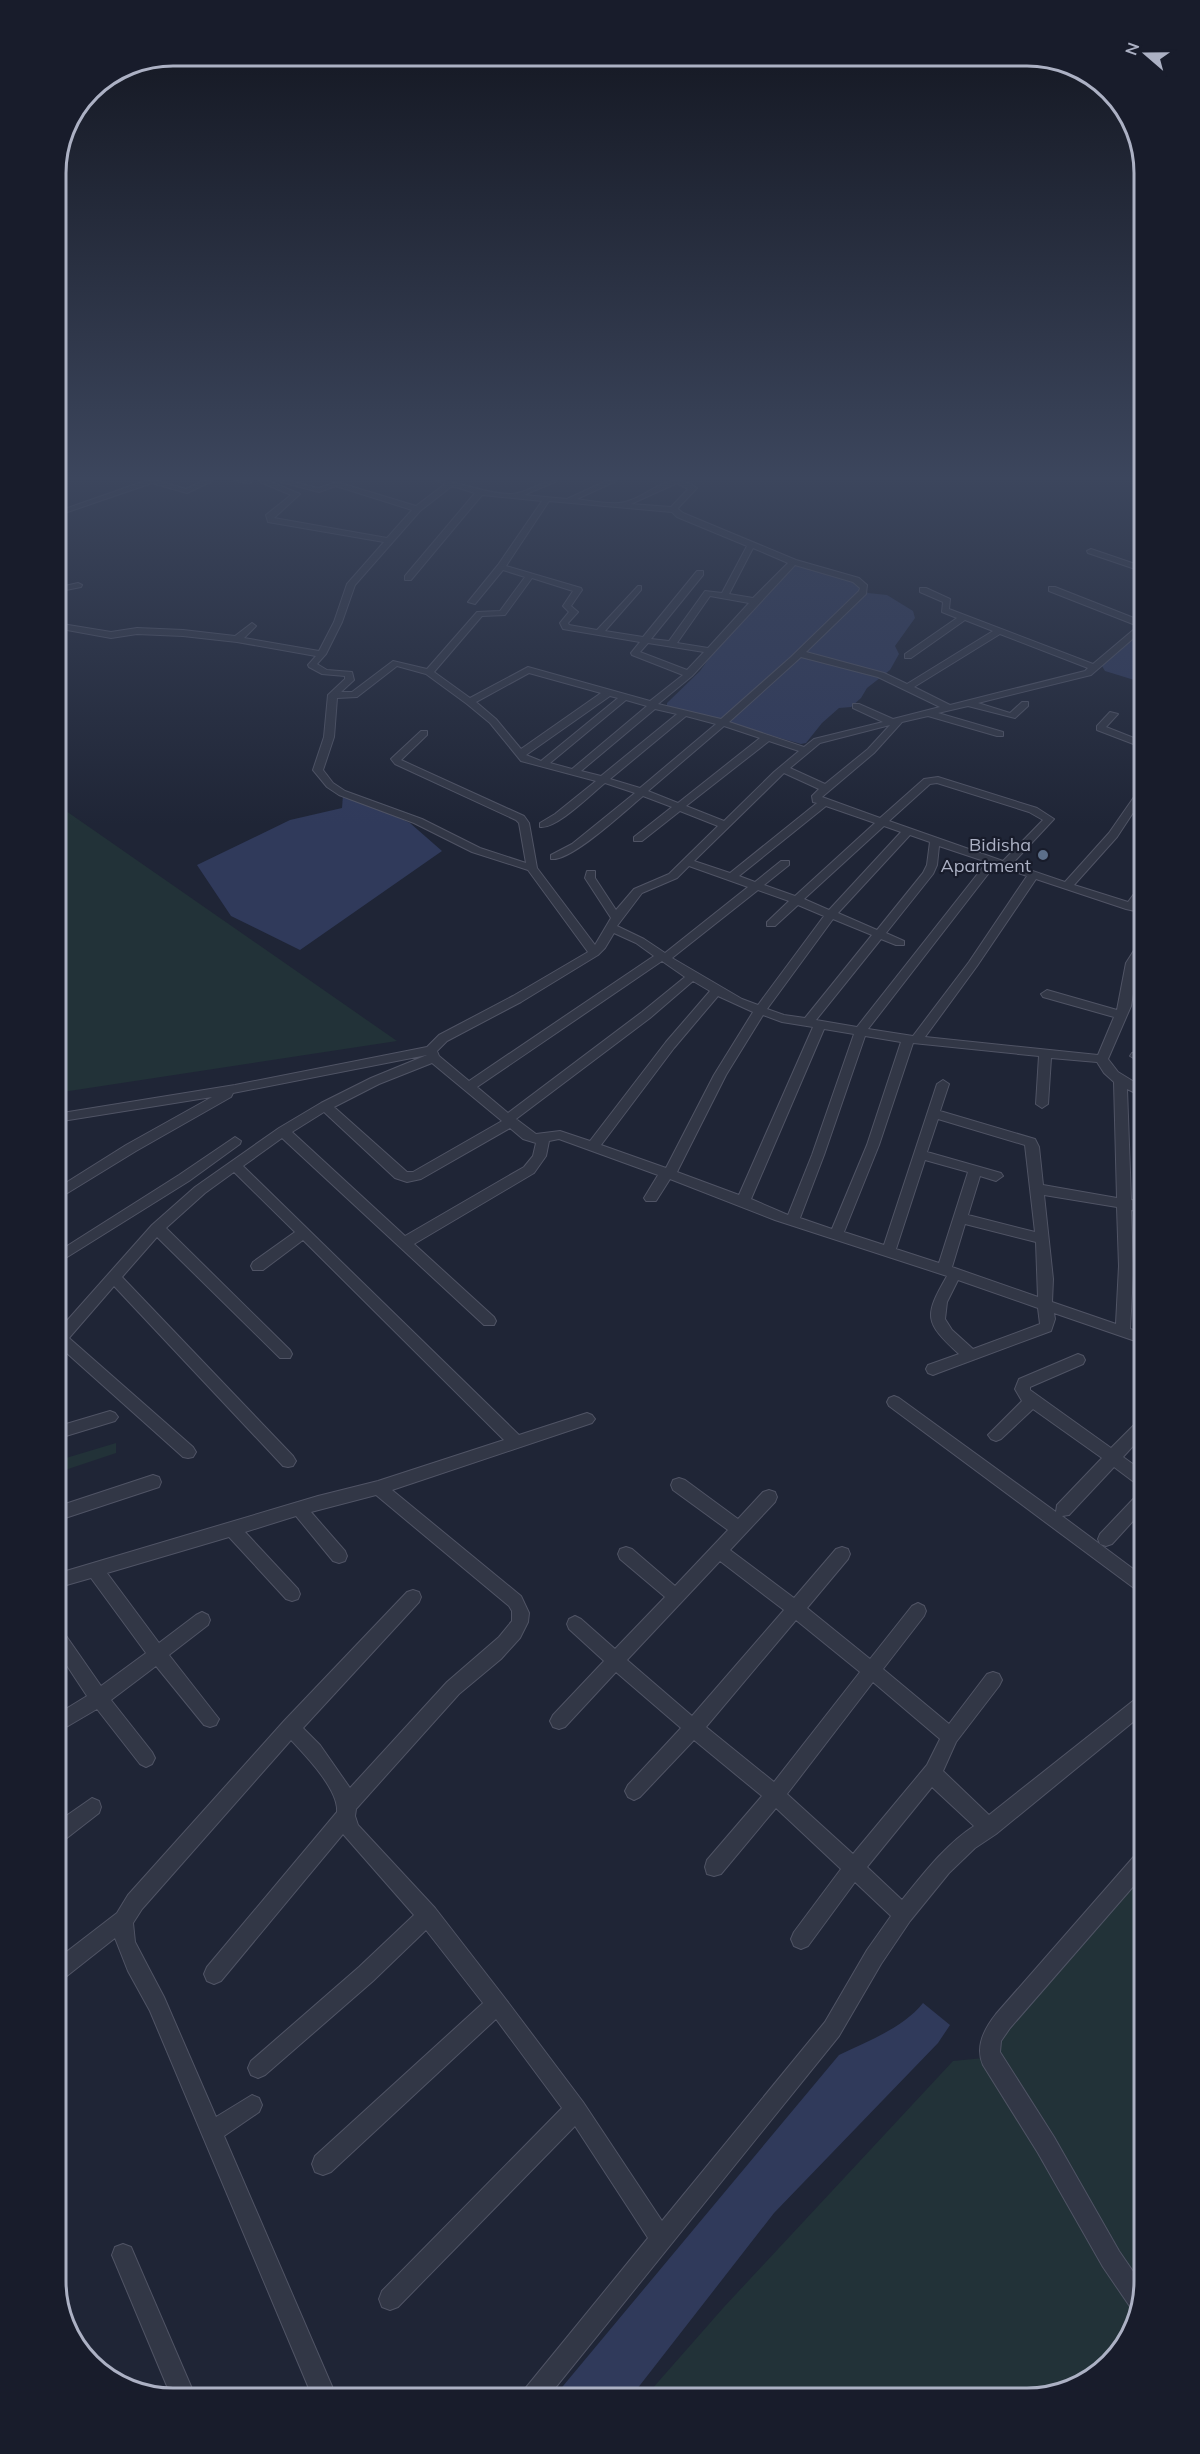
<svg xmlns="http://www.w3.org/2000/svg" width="1200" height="2454" font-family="Mulish,sans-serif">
	<rect width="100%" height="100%" fill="#1f2536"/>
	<g fill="#223238">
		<polygon points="56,804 397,1041 56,1093"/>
		<polygon points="116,1443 116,1453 56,1473 56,1461"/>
		<polygon points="1144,1872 1144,2282 1125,2347 1072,2390 1027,2398 644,2398 724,2307 953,2061 984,2058"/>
	</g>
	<g fill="#303a5b">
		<polygon points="796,564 852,580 868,593 887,595 913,611 915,618 895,646 899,654 890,670 867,688 861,698 851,707 839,708 822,723 806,743 801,744 667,706 667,703 700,671 725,636"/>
		<polygon points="1144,628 1144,683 1105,671 1102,666 1129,639"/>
		<polygon points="348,794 410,823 442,851 300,950 231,916 197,865 290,820 342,808 343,795"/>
		<path d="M923 2003 950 2025 938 2043 774 2213 630 2398H553L839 2055C868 2041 903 2028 923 2003Z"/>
	</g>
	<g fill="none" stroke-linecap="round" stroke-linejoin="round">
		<g stroke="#505465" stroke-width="2">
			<g id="street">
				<polygon points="145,481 159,481 186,489 202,481 212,481 187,493 152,483 56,516 56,512"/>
				<polygon points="235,481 253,481 249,483"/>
				<path d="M258 481H269L300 494 274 518 387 538 412 510 336 486 319 492 277 481H290L318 488 337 482 416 506 445 484 437 481C463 481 486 495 512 494 527 493 540 481 557 481L524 495 567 499 606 481H616L577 499C591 501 606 504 619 503 647 501 667 466 697 488L679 507 678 509 683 513 796 560 859 578 867 585 866 594 806 652 884 673 907 684 993 631 965 620 911 658H905V654L957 618 942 612 943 602 920 592V588H926L950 599 949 609 1093 664 1138 626 1049 591V587H1055L1144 622V629L1091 675 978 703 1010 713 1022 702H1028V706L1015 718 968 706 938 713 1003 732V736H997L928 716 902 722 874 753 822 797 880 818 924 779 938 777 1037 808 1054 819 1012 864 1065 882 1109 833 1141 787 1144 786V796L1117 837 1074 885 1128 902 1140 886 1144 885V895L1137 904 1144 907V913L1126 909 1036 879 977 966 925 1037 1098 1055 1114 1017 1043 997 1041 994 1047 990 1117 1010 1126 963 1140 941 1144 940V951L1138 963 1131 1006 1108 1059 1118 1072 1144 1088V1097L1127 1089 1131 1200 1144 1202V1212L1131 1210 1133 1264 1144 1267V1277L1133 1275 1130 1329 1144 1333V1344L1054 1313 1055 1319 1051 1331 938 1373 933 1375 928 1373 926 1369 928 1365 959 1354C924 1322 924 1316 947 1276L775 1220 670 1179 656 1201H646L644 1198 658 1175 559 1139 549 1141 546 1156 534 1173 414 1244 494 1317 496 1321 494 1325H484L282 1138 243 1166 519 1435 587 1413 592 1415 595 1419 592 1423 392 1490 521 1596 529 1613 528 1622 520 1638 501 1659 459 1694 356 1809 355 1816 358 1825 435 1908 504 1997 583 2102 662 2221 825 2022 867 1950 891 1916 855 1882 808 1946 801 1949 794 1946 791 1939 794 1932 841 1869 776 1808 721 1874 714 1876 707 1874 705 1867 707 1860 762 1796 694 1740 640 1797 634 1800 628 1797 625 1791 628 1785 681 1728 616 1672 565 1727 559 1729 553 1727 550 1721 553 1715 604 1661 569 1629 567 1624 569 1619 575 1616 581 1619 615 1649 665 1597 620 1559 618 1554 620 1549 626 1547 632 1549 675 1586 728 1530 673 1490 671 1485 673 1480 679 1478 685 1480 738 1519 763 1492 769 1490 775 1492 777 1497 775 1502 730 1550 794 1598 836 1549 842 1547 848 1549 850 1554 848 1559 807 1608 870 1659 912 1606 918 1603 924 1606 926 1611 924 1616 883 1669 949 1724 987 1674 993 1672 999 1674 1002 1680 999 1686 956 1742 943 1771 989 1815 1138 1697 1144 1695V1713L996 1834 975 1848 949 1873 910 1921 881 1964 839 2036 547 2398H520L524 2390 648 2238 575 2126 398 2307 390 2310 382 2307 379 2299 382 2291 562 2108 496 2019 331 2172 323 2175 315 2172 312 2164 315 2156 483 2003 426 1930 373 1981 265 2075 258 2078 251 2075 248 2068 251 2061 359 1967 414 1915 343 1834 221 1981 214 1984 207 1981 204 1974 207 1967 337 1812C339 1790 306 1756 291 1740L142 1909 133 1923 135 1942 164 1997 216 2117 252 2095 259 2098 262 2105 259 2112 224 2136 337 2398H313L150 2011 128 1971 115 1938 63 1979 56 1982V1960L117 1913 128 1895 284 1721 407 1592 413 1590 419 1592 421 1597 419 1602 303 1728 320 1745 350 1788 447 1682 499 1637 512 1621V1611L509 1606 376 1495 311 1512 345 1551 347 1556 345 1561 339 1563 333 1561 296 1516 245 1532 298 1589 300 1594 298 1599 292 1601 286 1599 229 1537 107 1573 159 1643 196 1615 202 1612 208 1615 210 1620 208 1625 169 1655 219 1719 216 1725 210 1727 204 1725 156 1666 111 1700 152 1752 155 1758 152 1764 146 1767 140 1764 97 1709 56 1733V1715L87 1696 56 1649V1627L62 1630 101 1686 146 1653 91 1578 56 1588V1574L318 1496 378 1481 504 1440 303 1240 263 1270H253L251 1266 253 1262 295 1232 234 1172 205 1193 166 1228 290 1350 292 1354 290 1358H280L157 1237 122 1277 293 1456 296 1461 293 1466 288 1467 283 1466 114 1286 69 1338 193 1447 196 1452 193 1457 188 1458 183 1457 60 1347 56 1349V1333L152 1225 195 1187 279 1128 321 1103 371 1078 427 1055 233 1093 231 1097 136 1151 56 1200V1189L126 1145 212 1097 56 1122V1114L235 1085 427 1047 439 1035 513 996 588 952 528 870 472 852 414 823 339 795 327 787 313 770 324 737 328 695 345 679V676L322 674 309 667 308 665 316 656 237 642 183 636 137 634 111 638 56 628V623L111 632 137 628 183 630 235 636 252 623 256 626 244 638 319 651 334 622 347 584 384 542 268 522 266 515 291 495ZM677 483 688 489 671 507 631 504ZM452 486 475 493 405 576V580H411L482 495 542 501 498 565 468 602 475 604 503 570 525 577 500 611 477 612 427 669 393 661 352 692H341L354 680 352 672 327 670 317 664 326 654 342 622 355 585 420 511ZM549 501 672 512 677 517 747 546 722 593 705 591 669 641 651 639 703 575V571H697L643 637 605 631 641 590V586H638L597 630 569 625 568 623 578 612 571 606 582 590 581 588 506 566ZM753 548 788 563 753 598 729 594ZM795 565 853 582 860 588 859 591 791 657 721 719 658 704 692 676ZM532 578 573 591 563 606 569 612 560 623 563 629 640 642 631 653 632 655 683 675 650 701 528 667 470 698 434 672 482 616 505 615ZM710 596 749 603 708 648 677 643ZM1000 634 1088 668 1085 671 950 705 914 687ZM648 643 704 652 687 670 640 652ZM801 657 878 677 940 707 893 719 859 704H853V708L883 722 814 739 804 747 729 722ZM397 666 426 674 467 704 490 723 521 761 596 781 555 814 540 823V827C557 829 591 794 605 783L635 793 572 844 551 855V859C571 862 626 810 643 796L672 807 634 837V841H642L680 811 718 826 669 874 634 889 616 910 595 878V871H587L585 878 611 918 595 945 537 868 529 823 524 816 401 760 427 735V731H421L393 757 391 759 395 764 516 820 519 823 526 863 480 848 422 819 345 791 333 783 323 770 334 737 337 698 357 697ZM529 673 601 693 521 749 496 719 476 702ZM610 696 618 698 541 761 526 755ZM626 700 647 706 572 769 550 763ZM655 709 677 714 601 776 581 771ZM686 716 716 724 640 788 610 779ZM890 725 868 749 825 784 790 768 820 743ZM724 726 760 738 678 803 648 791ZM769 741 799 751 774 772 724 821 686 806ZM784 773 819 789 812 796 813 802 817 803 730 873 694 861ZM937 783 1029 812 1043 820 1003 861 889 821 930 784ZM826 806 875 823 795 896 764 885 789 865V861H781L755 882 739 876ZM884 826 901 832 829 910 804 899ZM910 835 930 842 927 865 923 873 877 930 838 913ZM939 846 987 862 857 1027 816 1020 881 939 896 945H904V941L886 933 933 874 937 865ZM995 865 1027 876 969 962 913 1036 868 1029ZM689 866 748 887 665 953 644 939 617 926 642 893 677 878ZM758 890 789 901 767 922V926H775L798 905 824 916 758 1005 742 999 672 958ZM833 919 872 935 805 1018 784 1015 767 1009ZM614 933 636 943 654 956 469 1081 439 1056 437 1051 447 1041 521 1002 598 955 605 948ZM662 961 685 977 642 1012 508 1113 477 1087ZM693 981 710 991 666 1042 590 1141 560 1131 536 1134 516 1119 650 1018ZM718 996 753 1012 714 1075 666 1168 601 1145 674 1048ZM763 1015 782 1022 813 1027 739 1195 677 1172 726 1075ZM824 1029 854 1034 812 1155 788 1215 751 1199ZM865 1036 901 1042 867 1145 832 1229 800 1218 824 1155ZM913 1043 1039 1056 1036 1104 1042 1108 1048 1104 1051 1058 1097 1062 1104 1073 1114 1082 1117 1198 1043 1185 1039 1147 1035 1139 940 1111 949 1084 943 1080 937 1084 884 1245 844 1232 879 1145ZM432 1063 502 1121 413 1172H407L334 1107 379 1084ZM324 1112 395 1178 407 1182 421 1179 510 1128 523 1139 536 1143 533 1156 524 1167 405 1236 292 1132ZM938 1119 1025 1145 1035 1232 968 1215 980 1176 996 1181 1003 1176 1001 1173 927 1152ZM925 1160 968 1172 939 1263 896 1249ZM1044 1195 1117 1207 1119 1266 1116 1324 1052 1302 1053 1279ZM965 1224 1036 1242 1038 1297 952 1267ZM958 1280 1038 1308 1040 1324 973 1349 952 1330 945 1319 947 1302ZM720 1561 784 1610 692 1716 627 1660ZM796 1620 860 1672 774 1782 706 1727ZM873 1682 940 1739 927 1765 853 1854 787 1794ZM932 1787 974 1826C945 1845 924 1873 902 1900L867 1867Z"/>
				<polygon points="1091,549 1144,567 1144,572 1088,553 1087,551"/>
				<polygon points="78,583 82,585 81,587 56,592 56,588"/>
				<polygon points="1110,712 1118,714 1106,727 1144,742 1144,748 1097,730 1097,726"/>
				<polygon points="1136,1052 1144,1055 1144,1064 1130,1056 1132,1053"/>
				<polygon points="235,1137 241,1141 240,1144 189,1181 56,1264 56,1253 179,1175"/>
				<polygon points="1078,1354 1083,1356 1085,1360 1083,1364 1030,1387 1030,1390 1111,1448 1139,1420 1144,1418 1144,1434 1123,1457 1144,1472 1144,1486 1138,1485 1114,1467 1069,1515 1062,1516 1144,1577 1144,1593 1138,1591 889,1406 887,1402 889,1398 894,1396 899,1398 1056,1512 1057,1505 1102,1458 1033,1409 1001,1439 996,1441 991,1439 988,1435 1022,1401 1015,1389 1019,1379"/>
				<polygon points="110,1411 115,1413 118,1417 115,1421 56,1439 56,1427"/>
				<polygon points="153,1475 159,1477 161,1482 159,1487 56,1521 56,1507"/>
				<polygon points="1144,1492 1144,1509 1112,1544 1106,1546 1100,1544 1098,1539 1100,1534 1138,1494"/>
				<polygon points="92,1798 99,1801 101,1807 99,1813 63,1841 56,1843 56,1823"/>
				<path d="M1144 1851V1874L1010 2028 1001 2041 1000 2052 1054 2137 1119 2251 1143 2286 1136 2310 1131 2308 1103 2267 1038 2153 983 2065C975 2047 984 2029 996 2014L1137 1853Z"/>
				<polygon points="123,2244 131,2247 196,2398 172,2398 112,2255 115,2247"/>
			</g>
		</g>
		<use href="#street" fill="#323746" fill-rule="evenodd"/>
	</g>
	<linearGradient id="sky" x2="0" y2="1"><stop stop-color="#11141e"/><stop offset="0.58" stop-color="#3c465d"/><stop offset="1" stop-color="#3c465d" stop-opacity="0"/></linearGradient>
	<rect width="1200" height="825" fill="url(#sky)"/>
	<circle fill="#5c6f8a" stroke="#181c2b" stroke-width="2" cx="1043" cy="855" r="6"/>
	<g text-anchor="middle" stroke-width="4.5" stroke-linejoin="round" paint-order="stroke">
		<g font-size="18" fill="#acb1c4" stroke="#181c2b" text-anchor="end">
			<text x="1031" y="851">Bidisha<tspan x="1031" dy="21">Apartment</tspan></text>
		</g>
	</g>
	<path d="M0 0H1200V2454H0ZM173 66H1027A107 107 0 0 1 1134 173V2281A107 107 0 0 1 1027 2388H173A107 107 0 0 1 66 2281V173A107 107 0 0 1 173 66Z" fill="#181c2b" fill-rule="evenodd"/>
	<path fill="none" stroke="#acb1c4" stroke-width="3" d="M173 66H1027A107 107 0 0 1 1134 173V2281A107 107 0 0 1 1027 2388H173A107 107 0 0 1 66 2281V173A107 107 0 0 1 173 66Z"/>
	<g transform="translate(1146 54) rotate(290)" stroke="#181c2b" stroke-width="4.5" paint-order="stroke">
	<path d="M0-4.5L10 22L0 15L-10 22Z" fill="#acb1c4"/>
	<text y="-9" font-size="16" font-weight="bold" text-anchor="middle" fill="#acb1c4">N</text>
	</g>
</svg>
